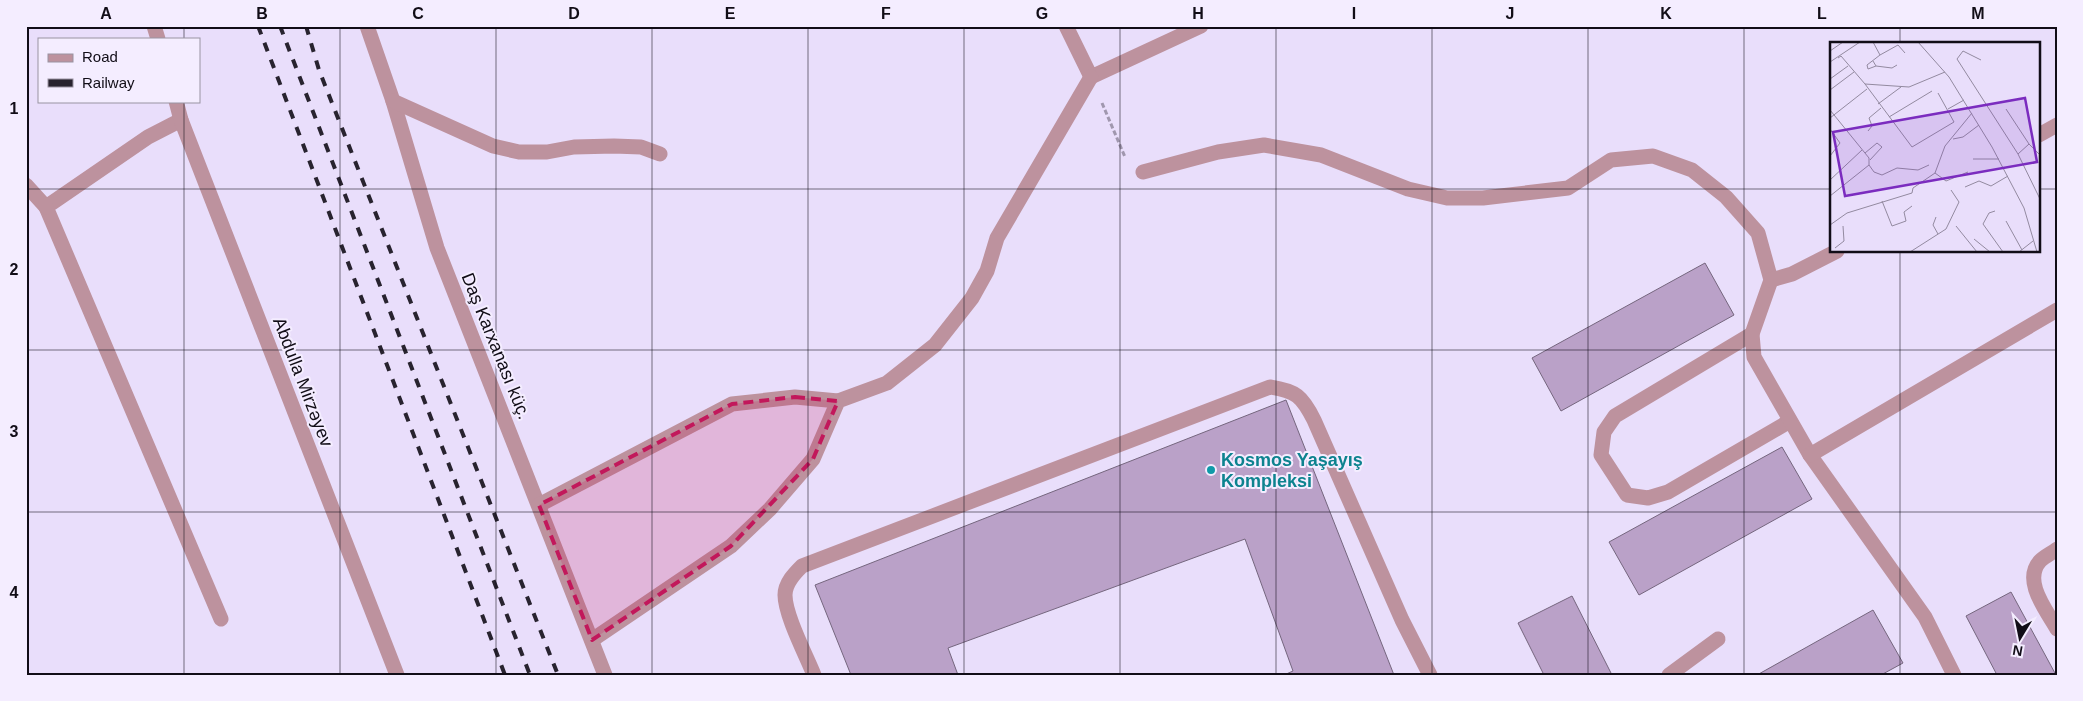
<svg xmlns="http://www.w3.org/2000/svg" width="2083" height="701" font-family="Arial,sans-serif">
	<rect width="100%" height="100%" fill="#e9defb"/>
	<g fill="#baa1c8" stroke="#75667e">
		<polygon points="1705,263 1734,315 1561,411 1532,358"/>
		<polygon points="1286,400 1394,675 1284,675 1293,671 1245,539 948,648 958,675 851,675 815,585"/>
		<polygon points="1782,447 1812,499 1639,595 1609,542"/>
		<polygon points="2011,592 2056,675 1997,675 1966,616"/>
		<polygon points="1572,596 1612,675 1544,675 1518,623"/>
		<polygon points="1873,610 1903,663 1881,675 1757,675"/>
	</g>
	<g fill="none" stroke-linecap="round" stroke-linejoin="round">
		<polyline stroke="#a097ae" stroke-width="3" stroke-dasharray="5 2.5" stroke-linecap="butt" points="1102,103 1125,157"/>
		<g stroke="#bd929e" stroke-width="15">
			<polyline points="181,120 148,137 46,207 221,619"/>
			<polyline points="26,185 46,207"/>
			<polyline points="1752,334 1615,416 1604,432 1601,455 1627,495 1648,498 1668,492 1790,421"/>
			<path d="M2057 549C2052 553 2045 556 2040 561 2022 581 2047 611 2057 629"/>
			<path d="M814 675C806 655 785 615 785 595 785 583 795 573 802 566L1270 387C1296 391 1302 396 1314 420L1402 620 1430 675"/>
			<polyline points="1669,675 1718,639"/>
		</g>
		<g stroke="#bd929e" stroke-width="15">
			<polyline points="154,26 158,39"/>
			<polyline points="367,26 393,101 437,248 605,675"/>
			<polyline points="1066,26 1091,77 1201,26"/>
			<polyline points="176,101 181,120 397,675"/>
			<polyline points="393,101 493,146 519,152 547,152 574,147 614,146 641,147 660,154"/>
			<polyline points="2039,135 2057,125"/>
			<polyline points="1143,172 1218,152 1264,145 1321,155 1408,189 1447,198 1483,198 1568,188 1611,160 1653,156 1692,170 1726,197 1758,233 1771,280 1752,334 1754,357 1810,455 1925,617 1954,675"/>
			<polyline points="1771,280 1792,274 1837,251"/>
			<polyline points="1810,455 2057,310"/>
			<polyline points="539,505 732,404 795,397 838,401"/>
			<polyline points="592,640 731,546 770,509 813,459 838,401 887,383 935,345 972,298 987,271 997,238 1091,77"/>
		</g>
		<g stroke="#28232f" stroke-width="4" stroke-dasharray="9 9" stroke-linecap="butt">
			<polyline points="258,26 505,675"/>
			<polyline points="280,26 530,675"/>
			<polyline points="306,26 319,70 558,675"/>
		</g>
	</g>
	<path fill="#c2185b" fill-opacity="0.2" stroke="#c2185b" stroke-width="4" stroke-dasharray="10 6" stroke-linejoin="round" d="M795 397 838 401 813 459 731 546 592 640 539 505 732 404Z"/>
	<path fill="none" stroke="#110d17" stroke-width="1" stroke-opacity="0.55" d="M184 26V39M340 26V675M496 26V675M652 26V675M808 26V675M964 26V675M1120 26V675M1276 26V675M1432 26V675M1588 26V675M1744 26V675M1900 26V44M184 101V675M26 189H1832M2039 189H2057M1900 251V675M26 350H2057M26 512H2057"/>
	<circle fill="#0f9aa8" stroke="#f4edff" stroke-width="2" cx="1211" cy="470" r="5"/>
	<g text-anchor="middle" stroke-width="4" stroke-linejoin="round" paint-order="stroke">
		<g font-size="18" fill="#110d17" stroke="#f4edff">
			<text transform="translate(496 346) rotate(68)" y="6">Daş Karxanası küç.</text>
			<text transform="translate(303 382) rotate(69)" y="6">Abdulla Mirzəyev</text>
		</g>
		<g font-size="18" font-weight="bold" fill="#0d838f" stroke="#f4edff" text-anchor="start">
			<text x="1221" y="466">Kosmos Yaşayış<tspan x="1221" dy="21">Kompleksi</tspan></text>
		</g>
	</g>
	<g transform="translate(1830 42)">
		<rect width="210" height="210" fill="#e9defb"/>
		<path fill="none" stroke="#938aa0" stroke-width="1" d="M88 0 119 35 162 105 194 166 207 210M0 9 13 0M50 13 68 3 75 11M8 16 11 14 35 42 82 105 124 80 108 51M151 18 133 9 127 17 188 112 210 157M43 19 46 24 38 27 37 23 50 13 43 0M0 20 30 0M46 24 62 26 67 23M0 37 18 24M35 42 79 45 115 30M0 48 24 30M48 62 71 45M118 67 134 58M176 67 199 102 188 112M0 68 39 116V123L44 130 52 133 67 126 88 128 99 123M59 75 102 49M0 76 37 47M0 87 10 101 0 114M38 89 42 84 39 76 51 66M123 97 133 95 149 83M199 102 210 113M35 111 47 101 52 105 40 118M143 117H169M105 131 115 104 142 71M0 138 32 108M135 145 149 139 161 144 178 134M0 154 39 123M52 159 62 184 76 179 74 170 82 164M165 169 159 171 153 182 173 210M106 175 103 183 108 192M176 179 192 208M0 183 17 171 82 151 83 146 105 131 116 139 138 130M126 184 147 210M144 197 160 210M5 206 14 199 13 184M80 210 116 187 129 160 121 148M189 210 203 199"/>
		<path fill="#7b2cbf" fill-opacity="0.15" stroke="#7b2cbf" stroke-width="2.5" d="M195 56 207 120 15 154 3 90Z"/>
		<rect width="210" height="210" fill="none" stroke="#110d17" stroke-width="2.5"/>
	</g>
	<rect width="2083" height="701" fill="none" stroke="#f4edff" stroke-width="55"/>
	<rect x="38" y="38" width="162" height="65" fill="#f4edff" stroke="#9993a2"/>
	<rect x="48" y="54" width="25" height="8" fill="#bd929e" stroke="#9993a2"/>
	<text x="82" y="62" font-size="15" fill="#110d17">Road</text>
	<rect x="48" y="79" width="25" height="8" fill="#28232f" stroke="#9993a2"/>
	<text x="82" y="88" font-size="15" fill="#110d17">Railway</text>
	<g transform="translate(2020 638) rotate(190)" stroke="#f4edff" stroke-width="4" paint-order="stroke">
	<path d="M0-4L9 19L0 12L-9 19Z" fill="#110d17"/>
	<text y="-8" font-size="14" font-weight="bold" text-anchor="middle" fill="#110d17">N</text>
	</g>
	<rect x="28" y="28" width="2028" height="646" fill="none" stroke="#110d17" stroke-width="2"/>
	<g font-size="16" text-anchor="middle" font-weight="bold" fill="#110d17">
		<text x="106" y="19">A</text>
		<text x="262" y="19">B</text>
		<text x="418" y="19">C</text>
		<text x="574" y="19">D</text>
		<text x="730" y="19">E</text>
		<text x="886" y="19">F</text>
		<text x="1042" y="19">G</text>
		<text x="1198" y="19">H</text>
		<text x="1354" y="19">I</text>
		<text x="1510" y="19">J</text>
		<text x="1666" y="19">K</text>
		<text x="1822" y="19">L</text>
		<text x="1978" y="19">M</text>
		<text x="14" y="114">1</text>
		<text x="14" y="275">2</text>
		<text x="14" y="437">3</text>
		<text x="14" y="598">4</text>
	</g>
</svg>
